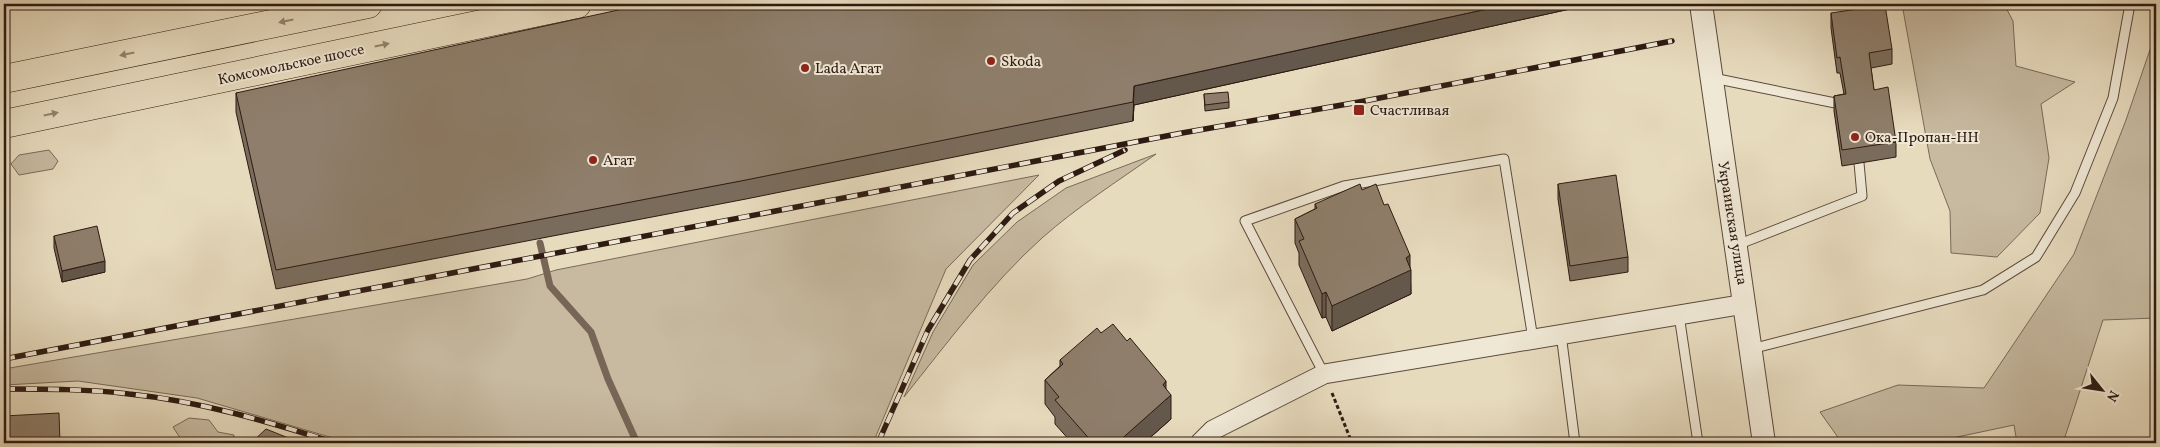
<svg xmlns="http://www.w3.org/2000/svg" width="2160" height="447" font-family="Vollkorn,serif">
	<rect width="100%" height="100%" fill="#e7dbbe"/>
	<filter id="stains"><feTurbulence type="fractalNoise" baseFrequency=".004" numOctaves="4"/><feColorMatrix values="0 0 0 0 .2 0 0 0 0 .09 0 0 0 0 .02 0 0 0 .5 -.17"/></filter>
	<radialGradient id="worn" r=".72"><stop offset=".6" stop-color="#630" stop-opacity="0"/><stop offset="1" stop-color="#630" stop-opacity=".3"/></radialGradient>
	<g fill="#c7baa1" stroke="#7a6a5a">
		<polygon points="1902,4 2004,4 2013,21 2016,66 2075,82 2041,104 2049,158 2040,213 1997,257 1951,253 1950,211 1930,159"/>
		<polygon points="2154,38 2156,38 2156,318 2103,320 2063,443 2017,443 2014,425 1929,443 1842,443 1820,412 1898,385 1984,388 2074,254 2126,120"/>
		<polygon points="49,150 58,161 53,169 19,175 11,164 19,155"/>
		<path d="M1156 154C1118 181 1077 207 1042 238 990 285 948 342 904 397L933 332 973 265 1017 222 1066 188Z"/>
		<polygon points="1039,175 946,269 873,443 350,443 197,398 78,381 4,385 4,369 527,279 556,270"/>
		<polygon points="189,418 209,420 218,432 234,435 234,443 206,443 203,438 182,441 173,427"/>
	</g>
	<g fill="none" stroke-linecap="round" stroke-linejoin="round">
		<polyline stroke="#776656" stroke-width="7" points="540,243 550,286 591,332 608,379 637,443"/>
		<g stroke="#5c4a3d" stroke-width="11">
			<g id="service">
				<polyline points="1713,78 1845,105"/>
				<polyline points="1737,245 1862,196 1859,163"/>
				<polyline points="1679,315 1698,443"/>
				<polyline points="1561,334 1575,443"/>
				<polyline points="1751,349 1983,290 2036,257 2075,193 2113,98 2130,4"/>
				<polyline points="1324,374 1245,221 1344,186 1504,159 1533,339"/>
			</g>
		</g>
		<g stroke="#5c4a3d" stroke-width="21">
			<polyline id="minor" points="1200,443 1213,430 1324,374 1745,304"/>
		</g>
		<g stroke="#5c4a3d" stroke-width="24">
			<polyline id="tertiary" points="1701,4 1764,443"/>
		</g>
		<g stroke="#2d1a12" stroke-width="29">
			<g id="primary">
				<polyline points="4,79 368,4"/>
				<polyline points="4,124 577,4"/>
			</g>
		</g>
		<polyline stroke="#2d1a12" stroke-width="3" stroke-dasharray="4 2.5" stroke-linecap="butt" points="1332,393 1352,443"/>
		<use href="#service" stroke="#efe8d5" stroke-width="9"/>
		<use href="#minor" stroke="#efe8d5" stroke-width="19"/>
		<use href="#tertiary" stroke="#efe8d5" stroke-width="22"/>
		<use href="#primary" stroke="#e7dbbe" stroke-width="28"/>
		<g stroke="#2d1a12" stroke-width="5.5">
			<g id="rail">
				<polyline points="4,359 1182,133 1359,102 1672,41"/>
				<path d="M4 389C46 389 88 389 129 394 200 401 269 422 336 443"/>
				<polyline points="878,443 928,330 970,260 1013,213 1059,181 1125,150"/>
			</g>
		</g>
		<use href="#rail" stroke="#efe8d5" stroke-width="4" stroke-dasharray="11" stroke-linecap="butt"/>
	</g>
	<g fill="#7a6c5c" stroke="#2d1a12">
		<polygon points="1579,7 1134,105 1133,121 746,199 276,289 236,112 236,93"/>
		<polygon points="1831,13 1892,49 1892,64 1871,68 1874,90 1896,142 1896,157 1842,166 1834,111 1834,96 1844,94 1840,73 1837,73 1831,28"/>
		<polygon points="1204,94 1229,102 1229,108 1205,111"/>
		<polygon points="1558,184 1628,257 1628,272 1570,281 1558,199"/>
		<polygon points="1362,190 1410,267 1411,294 1332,331 1326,317 1322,318 1299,265 1299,253 1295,243 1295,219 1315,209 1315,204"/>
		<polygon points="54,236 105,272 62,282 54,248"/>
		<polygon points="1101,333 1171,419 1144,443 1072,443 1055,424 1055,417 1045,404 1045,380 1060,366 1060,360"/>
	</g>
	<g fill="#63584b" stroke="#2d1a12">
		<polygon points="1510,4 1584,4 1579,7 1134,105 1133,121 1134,86"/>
		<polygon points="1410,255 1410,270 1411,270 1411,294 1332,331 1332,306"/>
		<polygon points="105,261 105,272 62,282 62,271"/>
		<polygon points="8,266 8,277 4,278 4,267"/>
		<polygon points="1326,292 1326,317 1322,318 1322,294"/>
		<polygon points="1166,381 1166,400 1171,395 1171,419 1144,443 1117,443"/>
	</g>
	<g fill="#8e7e6b" stroke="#2d1a12">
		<polygon points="646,4 1510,4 1134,86 1133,102 746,180 276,270 236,93"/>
		<polygon points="1885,5 1892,49 1869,53 1874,90 1888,87 1896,142 1842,150 1834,96 1846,94 1840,57 1837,58 1831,13"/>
		<polygon points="1228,92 1229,102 1205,105 1204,94"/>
		<polygon points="1616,175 1628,257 1570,266 1558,184"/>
		<polygon points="1360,184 1362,190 1376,184 1384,205 1388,204 1410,255 1406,258 1411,270 1332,306 1326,292 1322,294 1299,241 1304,239 1295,219 1317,208 1315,204"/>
		<polygon points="97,226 105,261 62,271 54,236"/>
		<polygon points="4,262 8,266 4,267"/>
		<polygon points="1113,324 1127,341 1130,338 1166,381 1163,385 1171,395 1117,443 1098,443 1096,441 1093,443 1055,400 1059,397 1045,380 1063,364 1060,360 1097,328 1101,333"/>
		<polygon points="59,413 60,443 4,443 4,416"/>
		<polygon points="266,429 301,443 251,443"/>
	</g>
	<defs><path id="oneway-solid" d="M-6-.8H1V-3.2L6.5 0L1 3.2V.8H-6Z" transform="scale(1.25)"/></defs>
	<g fill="#938471">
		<use href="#oneway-solid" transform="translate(286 21) rotate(168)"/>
		<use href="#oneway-solid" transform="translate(382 45) rotate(-12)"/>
		<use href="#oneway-solid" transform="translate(127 54) rotate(168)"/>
		<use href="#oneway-solid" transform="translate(51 114) rotate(-12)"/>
	</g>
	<g fill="#8f2418" stroke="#efe8d5" stroke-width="2">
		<circle cx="991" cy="61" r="5"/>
		<circle cx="805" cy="68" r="5"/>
		<rect x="1353" y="104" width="12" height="12" rx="2.5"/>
		<circle cx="1855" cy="137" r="5"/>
		<circle cx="593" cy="160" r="5"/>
	</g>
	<g text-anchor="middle" stroke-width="4" stroke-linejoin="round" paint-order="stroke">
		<g font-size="15" fill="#2d1a12" stroke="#efe8d5" text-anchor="start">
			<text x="1001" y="66">Skoda</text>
			<text x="815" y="73">Lada Агат</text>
			<text x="1370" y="115">Счастливая</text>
			<text x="1865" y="142">Ока-Пропан-НН</text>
			<text x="603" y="165">Агат</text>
		</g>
		<g font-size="15" fill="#2d1a12" stroke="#efe8d5">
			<text transform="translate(291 64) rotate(-12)" y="5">Комсомольское шоссе</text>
			<text transform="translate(1733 223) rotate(81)" y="5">Украинская улица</text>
		</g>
	</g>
	<rect width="2160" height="447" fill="none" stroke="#e7dbbe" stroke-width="20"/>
	<rect x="5" y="5" width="2150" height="437" fill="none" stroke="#2d1a12" stroke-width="2.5"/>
	<rect x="10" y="10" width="2140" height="427" fill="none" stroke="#2d1a12"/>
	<g transform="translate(2102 390) rotate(120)" stroke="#efe8d5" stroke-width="4" paint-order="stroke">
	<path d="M0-4L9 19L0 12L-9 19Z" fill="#2d1a12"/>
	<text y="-8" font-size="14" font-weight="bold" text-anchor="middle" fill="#2d1a12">N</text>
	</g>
	<rect width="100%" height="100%" filter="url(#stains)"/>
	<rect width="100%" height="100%" fill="url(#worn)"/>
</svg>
